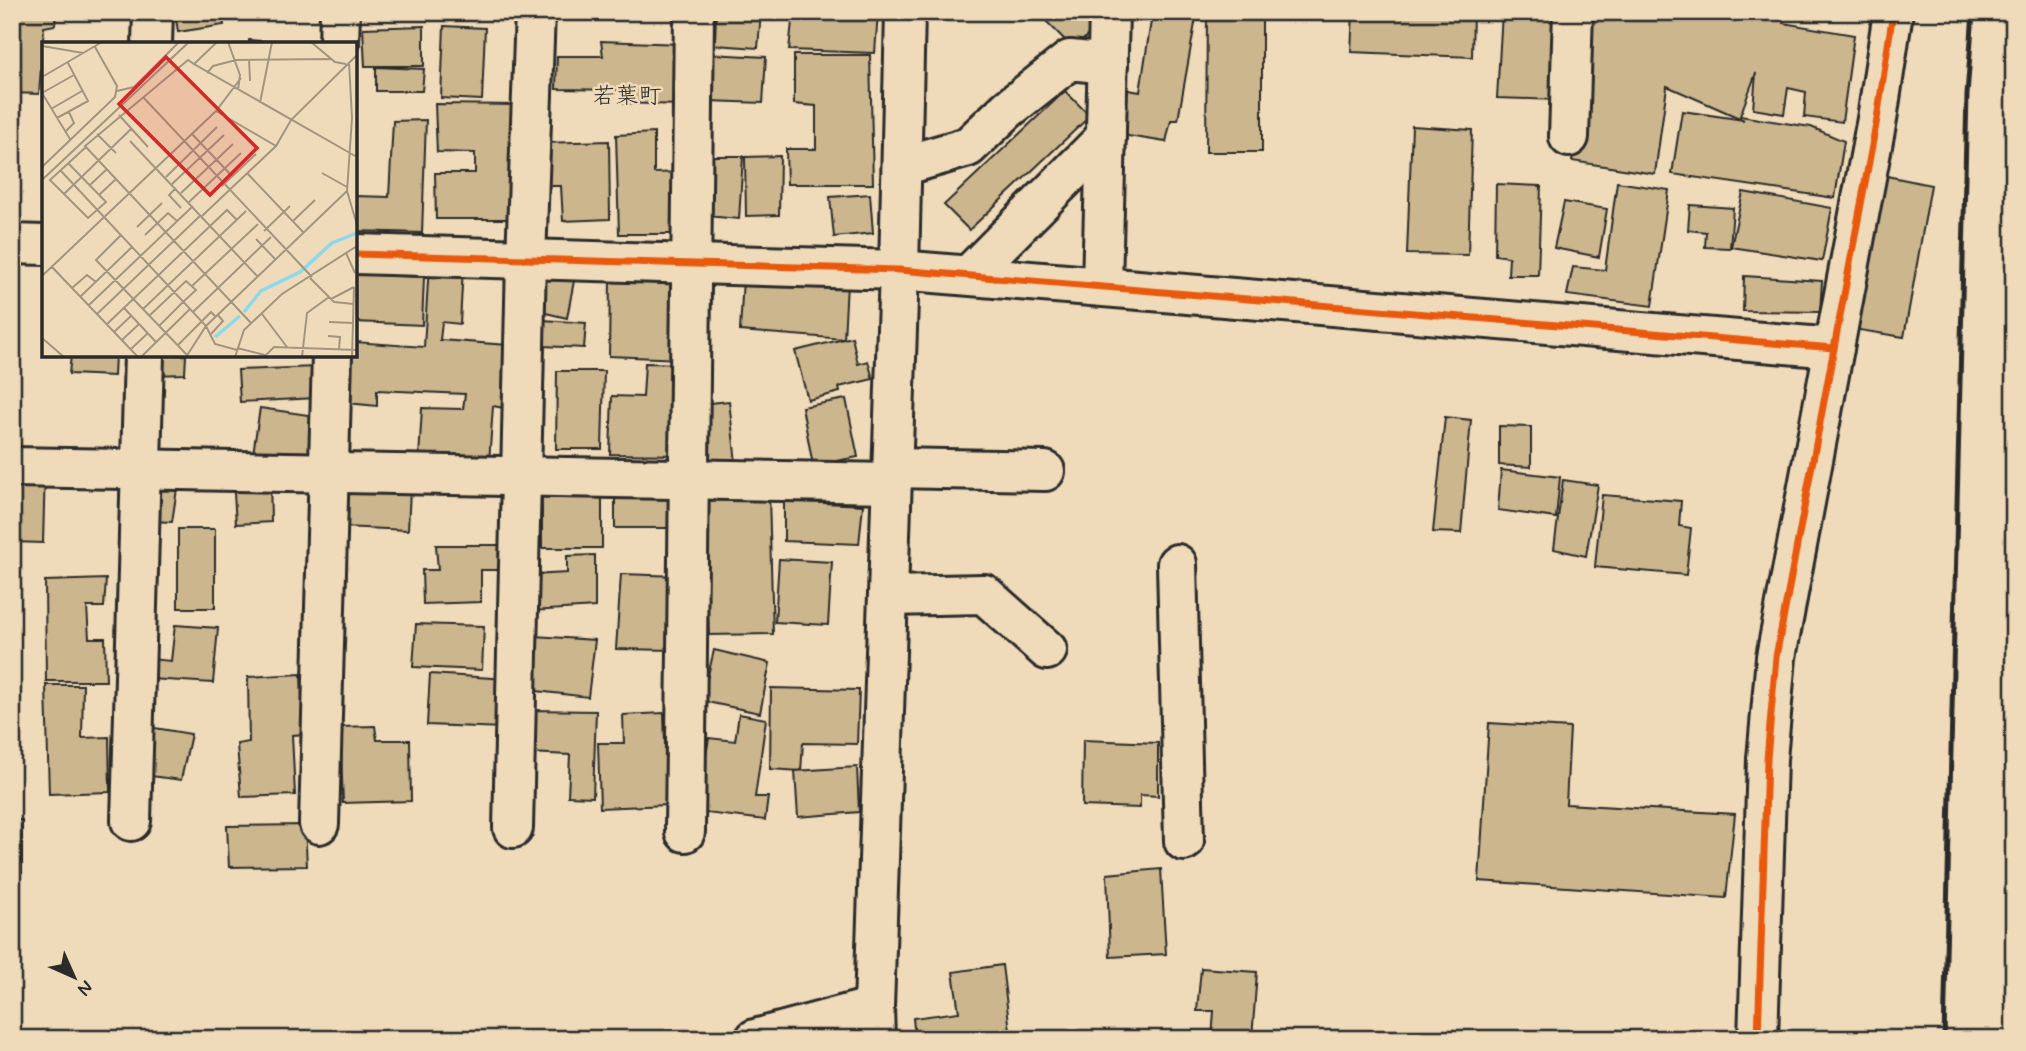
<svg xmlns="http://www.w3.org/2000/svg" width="2026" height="1051" font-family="Mynerve,'Klee One',sans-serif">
	<rect width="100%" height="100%" fill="#efdbb9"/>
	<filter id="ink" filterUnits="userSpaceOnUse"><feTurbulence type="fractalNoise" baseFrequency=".0143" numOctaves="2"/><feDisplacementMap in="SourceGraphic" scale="14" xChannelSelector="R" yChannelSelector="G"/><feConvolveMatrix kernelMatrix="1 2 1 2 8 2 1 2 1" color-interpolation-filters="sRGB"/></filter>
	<g filter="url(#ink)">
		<g fill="#ccb68d" stroke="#2b2b2b" stroke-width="2">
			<polygon points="12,12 56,12 55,25 44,27 39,94 12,93"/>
			<polygon points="175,12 222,12 224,25 178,32"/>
			<polygon points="548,12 584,12 584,18 548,21"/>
			<polygon points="716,12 761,12 758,48 715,45"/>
			<polygon points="793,12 878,12 875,53 789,50"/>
			<polygon points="1090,12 1100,23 1074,49 1038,13"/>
			<polygon points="1120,12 1197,12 1178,120 1171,120 1166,142 1115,134 1123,89 1140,92 1151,21 1120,16"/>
			<polygon points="1207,12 1262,12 1262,152 1206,152"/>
			<polygon points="1353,12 1473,12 1472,57 1351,52"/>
			<polygon points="1502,12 1562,12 1558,100 1497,98"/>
			<polygon points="1595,12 1778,12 1785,15 1783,23 1854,35 1842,122 1804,117 1806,92 1788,88 1784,114 1753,109 1756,73 1740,116 1811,127 1844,141 1835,198 1672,174 1682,111 1744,120 1667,86 1655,174 1572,161"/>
			<polygon points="424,26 424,66 365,66 363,28"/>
			<polygon points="444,26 485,28 482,100 441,98"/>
			<polygon points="249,40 298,44 249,44"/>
			<polygon points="601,41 681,44 679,105 624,103 624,90 556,89 557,56 603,56"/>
			<polygon points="710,54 766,57 763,103 709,101"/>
			<polygon points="794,55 870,55 873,184 787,184 786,149 816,149 816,106 794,104"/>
			<polygon points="376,67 424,69 422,91 376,91"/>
			<polygon points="1065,91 1090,116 969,230 944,205"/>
			<polygon points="435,104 520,105 511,219 436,219 435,173 475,173 475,153 437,152"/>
			<polygon points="426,120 422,233 355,231 356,196 389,197 393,121"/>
			<polygon points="1412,126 1472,130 1468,255 1407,254"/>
			<polygon points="654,133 654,173 687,172 688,234 619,234 616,135"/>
			<polygon points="609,141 610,219 563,221 561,186 541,186 541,143"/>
			<polygon points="710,156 743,156 739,219 707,216"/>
			<polygon points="780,156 779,215 746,216 745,157"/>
			<polygon points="1882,175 1931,185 1904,337 1853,329"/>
			<polygon points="1617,182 1669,190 1652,306 1567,295 1573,267 1605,270"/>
			<polygon points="1496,184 1541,186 1538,275 1508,275 1509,257 1495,255"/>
			<polygon points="1743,192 1832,208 1822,261 1731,247"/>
			<polygon points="870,194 873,233 834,237 830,197"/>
			<polygon points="1564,202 1607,209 1599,257 1554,248"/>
			<polygon points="1690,205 1733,208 1730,248 1705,247 1706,232 1688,230"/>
			<polygon points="685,264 681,359 609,356 610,279"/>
			<polygon points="429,265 463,267 460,324 442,322 440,340 508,345 504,408 493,406 489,462 419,458 422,408 463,409 465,394 377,390 377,406 347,403 351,355 355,355 355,342 424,347"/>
			<polygon points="541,265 576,270 567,318 533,310"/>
			<polygon points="355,274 424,277 422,325 355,322"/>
			<polygon points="1744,276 1822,281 1820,312 1743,311"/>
			<polygon points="743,278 847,283 844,339 740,331"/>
			<polygon points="543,320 586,323 584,348 543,346"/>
			<polygon points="852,337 858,364 868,361 873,379 839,387 840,392 808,400 795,351"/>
			<polygon points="71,355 115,355 114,376 69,374"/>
			<polygon points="155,355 186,355 185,374 154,375"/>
			<polygon points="645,363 686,364 684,455 610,454 612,396 643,397"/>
			<polygon points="315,367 316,398 240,402 238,370"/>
			<polygon points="557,371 604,371 602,449 556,449"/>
			<polygon points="846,399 858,457 813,465 802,407"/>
			<polygon points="729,401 736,463 706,467 700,404"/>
			<polygon points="260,408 329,418 321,469 252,460"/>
			<polygon points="1445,417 1471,420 1461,533 1433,532"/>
			<polygon points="1499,426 1531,427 1531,467 1499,465"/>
			<polygon points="12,468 45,468 43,543 12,542"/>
			<polygon points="1501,470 1560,477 1556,518 1498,510"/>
			<polygon points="270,474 271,522 236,524 233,478"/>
			<polygon points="157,475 179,476 172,522 150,521"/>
			<polygon points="1563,480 1598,485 1586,556 1554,549"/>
			<polygon points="676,483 678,528 615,528 615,485"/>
			<polygon points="344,486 410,489 408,530 342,527"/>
			<rect x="542" y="495" width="60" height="53"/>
			<polygon points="1602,495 1681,501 1679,526 1691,528 1686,575 1595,567"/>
			<polygon points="769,497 773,634 709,635 704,501"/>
			<polygon points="784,501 863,505 859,544 784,541"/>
			<rect x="178" y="529" width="37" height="79"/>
			<polygon points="436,545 506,545 507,570 481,570 481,602 423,604 422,570 438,570"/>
			<polygon points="595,555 595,607 532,611 532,575 567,573 567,556"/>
			<polygon points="779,559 832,562 828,625 775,622"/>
			<polygon points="621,574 679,576 677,650 616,649"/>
			<polygon points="106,579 104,607 87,607 89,638 105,638 106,681 46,681 45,581"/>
			<polygon points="416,624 484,626 482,670 413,667"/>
			<polygon points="175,625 218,628 213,683 135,678 139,658 171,661"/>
			<polygon points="534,636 595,640 588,697 528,690"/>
			<polygon points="714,650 770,663 760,713 702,701"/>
			<polygon points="301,674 302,699 319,699 320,733 292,735 295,795 241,797 237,744 249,742 248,677"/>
			<polygon points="430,674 507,679 504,728 427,725"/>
			<polygon points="46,685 83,685 82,738 109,737 110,792 49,794"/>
			<polygon points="771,688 859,690 857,744 803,743 801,771 770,769"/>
			<polygon points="532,710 596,711 593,797 568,796 570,755 529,753"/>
			<polygon points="664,713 667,805 600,808 598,743 624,743 623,715"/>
			<polygon points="739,714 766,719 755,797 768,797 765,820 697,812 709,738 735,741"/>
			<polygon points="1489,723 1570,728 1566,804 1735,814 1726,898 1479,881"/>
			<polygon points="143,726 191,734 181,780 135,774"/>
			<polygon points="375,726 377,740 410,740 411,801 343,803 340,727"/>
			<polygon points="1083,740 1158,743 1158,796 1140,795 1140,808 1082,806"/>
			<polygon points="857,767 859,812 798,817 795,771"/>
			<rect x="12" y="820" width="10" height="53"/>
			<polygon points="305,825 307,866 229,867 227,826"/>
			<polygon points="1161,869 1166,954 1110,957 1107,874"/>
			<polygon points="1002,965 1011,1039 915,1039 913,1018 959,1012 953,972"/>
			<polygon points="1201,968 1257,972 1252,1039 1212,1039 1214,1011 1197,1011"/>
		</g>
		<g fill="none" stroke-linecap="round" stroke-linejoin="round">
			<g stroke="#2b2b2b" stroke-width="44">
				<g id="street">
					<polyline points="152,44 153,12"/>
					<polyline points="339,44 340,12"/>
					<polyline points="1569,137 1573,12"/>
					<polyline points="902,166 968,147 1008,109 1070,60 1108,64"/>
					<polyline points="12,244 44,245"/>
					<polyline points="355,254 899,270 1834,348"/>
					<polyline points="969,275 1106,137"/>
					<polyline points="1102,286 1109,12"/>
					<polyline points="12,467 892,483"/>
					<polyline points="893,468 1045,471"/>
					<polyline points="1177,564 1184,841"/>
					<polyline points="889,596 984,594 1047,650"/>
					<polyline points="131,821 144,355"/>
					<polyline points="319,824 332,355"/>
					<polyline points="513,828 526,259 535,12"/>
					<polyline points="685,832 694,12"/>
					<polyline points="755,1039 874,1007"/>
					<polyline points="1758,1039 1767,759 1776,657 1877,119 1893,12"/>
				</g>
			</g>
			<g stroke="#2b2b2b" stroke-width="44">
				<polyline id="secondary" points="875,1039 874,1007 899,270 905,12"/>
			</g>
			<use href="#street" stroke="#efdbb9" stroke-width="38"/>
			<use href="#secondary" stroke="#efdbb9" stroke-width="38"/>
			<polyline stroke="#2b2b2b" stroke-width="5" points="1944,1039 1967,95 1973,12"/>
			<g stroke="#efdbb9" stroke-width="11">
				<g id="cycleway">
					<polyline points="355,254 899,270 1834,348"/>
					<polyline points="1758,1039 1767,759 1776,657 1877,119 1893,12"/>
				</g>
			</g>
			<use href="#cycleway" stroke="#e8590c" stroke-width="7"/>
		</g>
	</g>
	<g text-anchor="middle" stroke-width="5" stroke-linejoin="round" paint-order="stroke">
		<g font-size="23" fill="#2b2b2b" stroke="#efdbb9">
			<text x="627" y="103">若葉町</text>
		</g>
	</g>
	<g transform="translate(42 42)">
		<rect width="315" height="315" fill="#efdbb9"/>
		<path fill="none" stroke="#8cd8ec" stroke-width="3.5" d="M202 270 219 249 258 230 290 201 315 191M173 295 198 274"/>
		<path fill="none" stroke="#a19580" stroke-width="2" d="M175 0 152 22 315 115M186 0 198 33 196 48M269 0 293 20 304 22M0 4 41 11M207 17 208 39M152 22 146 18 43 104 209 281M165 31 171 24 194 18 290 17M0 35 60 0M75 49 92 45 137 0M0 51 28 97M0 51 32 33M101 55 270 235M218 61 230 0M9 67 40 49M174 69 234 104M77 73 106 105M15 76 46 59 26 21M23 90 32 81 27 70M55 92 74 111M150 92 190 134M88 99 216 235M27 122 64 160 46 176 8 138 44 105M0 125 73 55 75 44 53 5M19 129 164 284 173 302 195 308M205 131 262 191M280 131 305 145M124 135 175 85M0 138 147 0M130 142 182 93M48 143 65 127M180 144 214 112M134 146 127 153 139 166M305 149 315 183M139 151 191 102M22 152 89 87M57 153 74 137M147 160 199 111M160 174 234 104 249 78 315 13M251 179 273 158M95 185 120 161M222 189 248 164M79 193 54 218 145 313M103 193 126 171 135 179M214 197 234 218M304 211 313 231M9 224 96 315M0 234 174 69 199 36M268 236 292 260 312 262M150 244 216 182M30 246 45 233 54 240M38 255 90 205M289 257 312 245M47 263 151 164M82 266 114 300M101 267 204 169M151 270 229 195M55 272 159 173M220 272 245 305M107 274 144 239 154 248 141 260M287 280 311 281M65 282 185 168 195 178M117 284 141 260M72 290 89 274M169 292 181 279 176 273M286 294 298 295 297 307M0 296 22 315M80 298 97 282M135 304 169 270 174 275M195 306 223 313M89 307 106 291M99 315 148 267M144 315 164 284 305 149 310 76 307 20M193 315 202 288 240 252 315 204M222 315 232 305 315 308M260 315 265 271 287 255M310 315 312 245"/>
		<path fill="#d62828" fill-opacity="0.15" stroke="#d62828" stroke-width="3.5" d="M124 15 215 106 168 153 77 62Z"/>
		<rect width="315" height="315" fill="none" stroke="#2b2b2b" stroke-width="3.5"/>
	</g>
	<rect width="2026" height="1051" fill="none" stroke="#efdbb9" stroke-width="42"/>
	<rect x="21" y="21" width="1984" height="1009" fill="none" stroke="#2b2b2b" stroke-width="2.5" filter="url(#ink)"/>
	<g transform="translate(74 977) rotate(135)" stroke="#efdbb9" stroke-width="5" paint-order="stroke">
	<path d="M0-5L12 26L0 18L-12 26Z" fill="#2b2b2b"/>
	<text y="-10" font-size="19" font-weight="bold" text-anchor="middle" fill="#2b2b2b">N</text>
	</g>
</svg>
